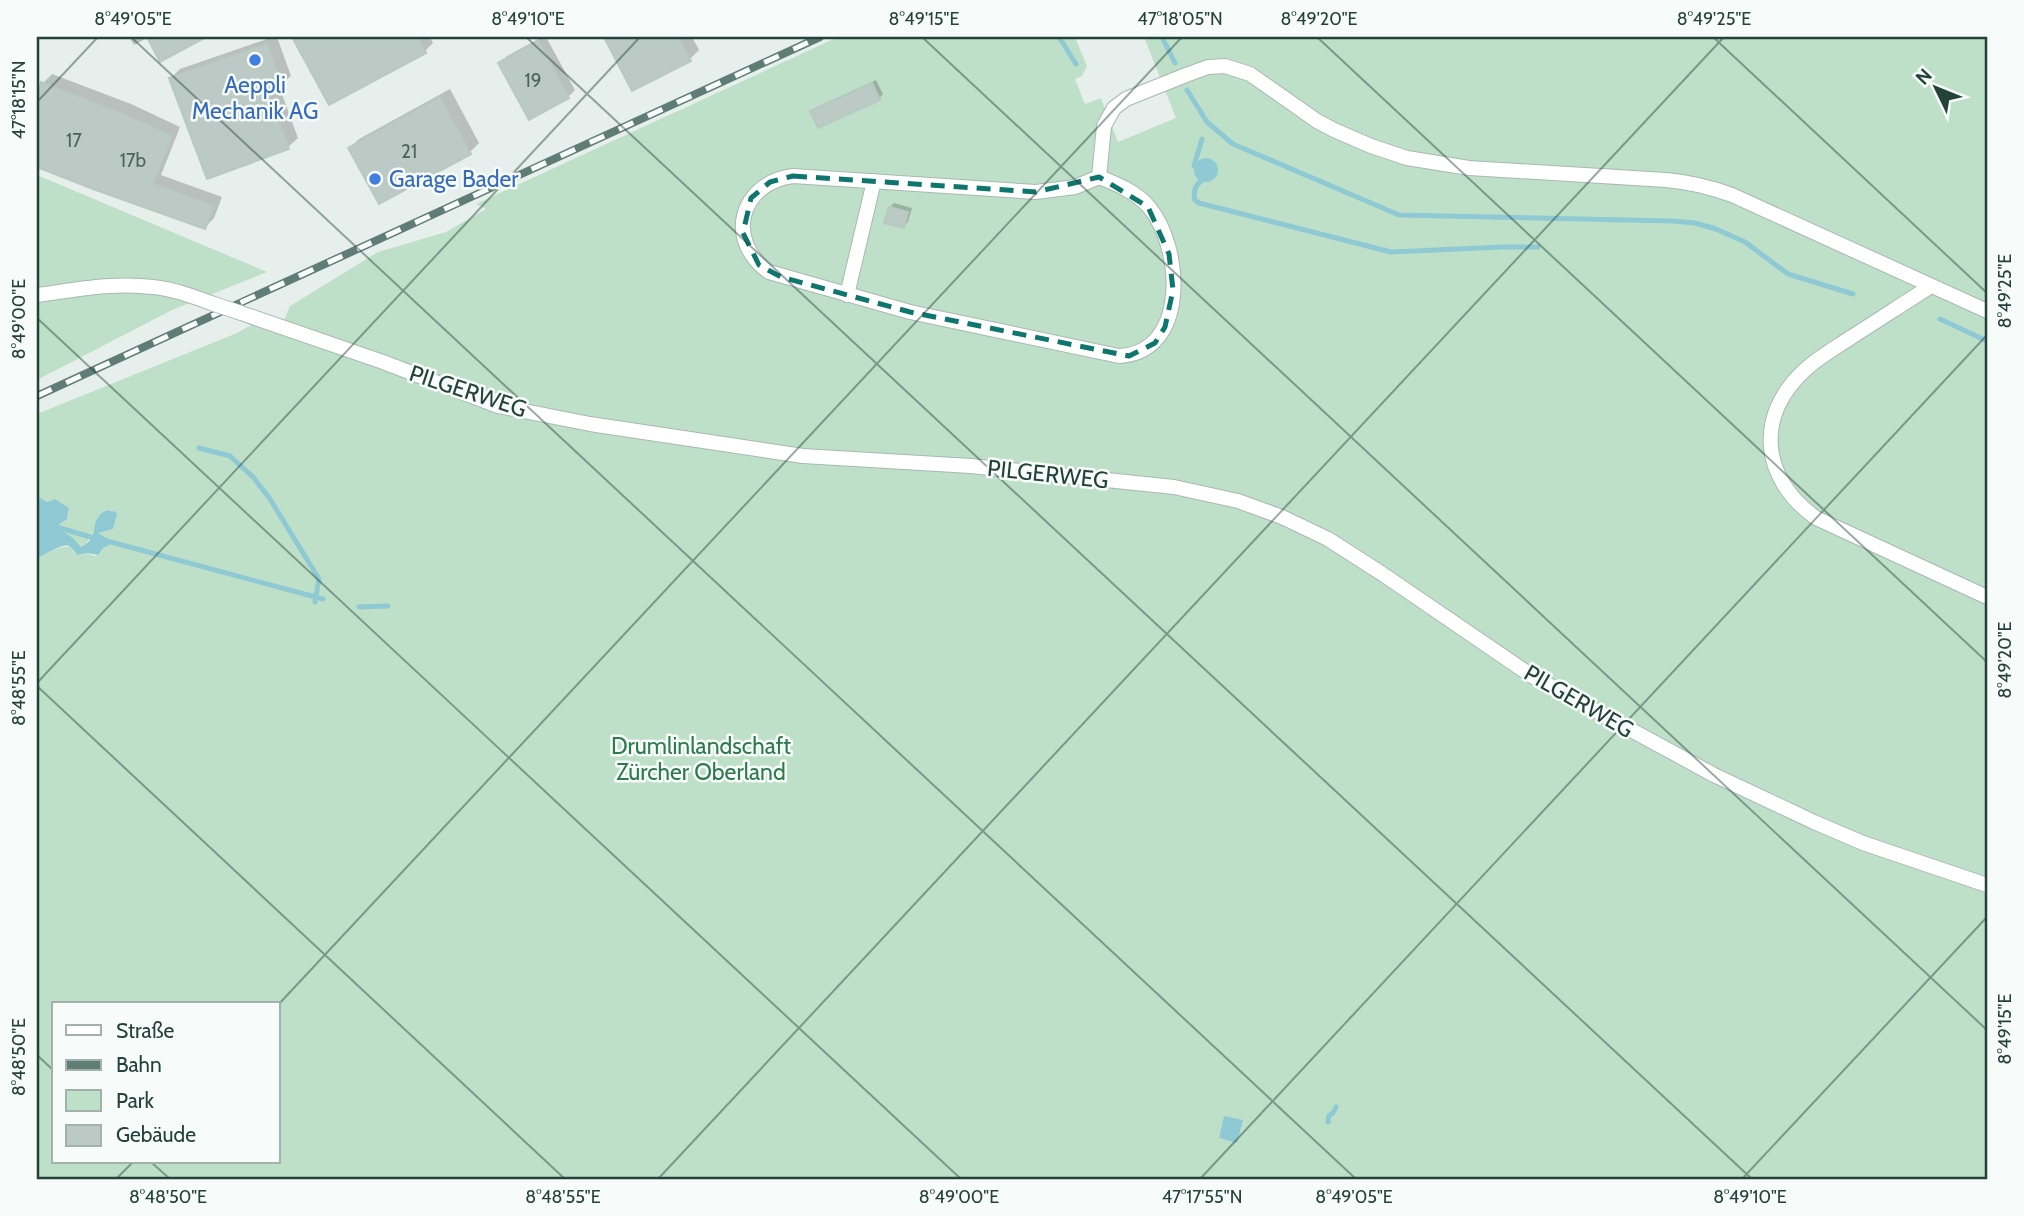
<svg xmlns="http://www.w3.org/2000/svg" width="2024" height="1216" font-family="Cabin,sans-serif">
	<rect width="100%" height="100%" fill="#e6efeb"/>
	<g fill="#bfe0c8" fill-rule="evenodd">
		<path d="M838 37H1075L1087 66 1082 76 1075 79 1085 104 1101 98 1118 142 1176 118 1144 37H1987V1179H37V558C47 553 59 545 71 547L74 553 78 555 86 553 94 556 100 555 103 548 109 545V540L99 535 98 532 113 529 117 515 111 510 104 511C95 523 94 536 83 547 79 546 67 535 60 531L58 525 67 519 69 508 55 499 47 502 37 496V414L237 333 262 319 284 320 290 306 378 252 446 232 486 209 476 204ZM54 1004H278V1162H54Z"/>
		<polygon points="37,175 267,272 172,310 37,380"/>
	</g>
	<g fill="#8ec9d4">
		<circle cx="1206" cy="170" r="12"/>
		<path d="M37 496 47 502 55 499 69 508 67 519 58 525V528L73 538 81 547C102 537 87 519 107 510L116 512 117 515 113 529 98 533 110 540 109 545 103 548 99 555 86 553 77 555C74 552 73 548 69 546 62 543 43 556 37 558Z"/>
		<polygon points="1224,1116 1243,1120 1237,1143 1219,1138"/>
	</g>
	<g fill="#0003">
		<polygon points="129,37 202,37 161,59 149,37 134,45"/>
		<polygon points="273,37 277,37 291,76 279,86 298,138 288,147 171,78 180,69"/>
		<polygon points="294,37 430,37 433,43 425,51 329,103"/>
		<polygon points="542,37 546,37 575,90 568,97 500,63 507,56"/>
		<polygon points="606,37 692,37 699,50 690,59 633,89"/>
		<polygon points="52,74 131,104 180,127 161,175 222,197 214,218 205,227 93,188 37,165 37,101 43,83"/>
		<polygon points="876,80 883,94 879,99 812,111 817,107"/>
		<polygon points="450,89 479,143 470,152 350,148 359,139"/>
		<polygon points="894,203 912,208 908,222 904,226 890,207"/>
	</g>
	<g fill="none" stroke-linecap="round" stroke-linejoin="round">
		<g stroke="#8ec9d4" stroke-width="5">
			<polyline points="1059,37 1076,64"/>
			<polyline points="1162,37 1175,63"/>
			<polyline points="1187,90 1207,122 1233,144 1399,215 1672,221 1695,223 1716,229 1745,242 1788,274 1853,294"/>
			<polyline points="1194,166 1202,139"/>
			<path d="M1201 181C1195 186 1193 193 1195 200L1199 203 1391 252 1502 247H1538"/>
			<polyline points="1940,319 1987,341"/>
			<polyline points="199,448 230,456 253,477 270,499 319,579 315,602"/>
			<polyline points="53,526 97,539"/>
			<polyline points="107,541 323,599"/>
			<polyline points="359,607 388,606"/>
			<polyline points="1328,1122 1329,1116 1333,1113 1336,1107"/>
		</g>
	</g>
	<g fill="#bbcac4" stroke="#b8c9c2" stroke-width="2">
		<polygon points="147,37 206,37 160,62"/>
		<polygon points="292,37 417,37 426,53 329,105"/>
		<polygon points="604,37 678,37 691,61 632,91"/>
		<polygon points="538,41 569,98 529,120 498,63"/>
		<polygon points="267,44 282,87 268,92 289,149 207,179 169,78"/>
		<polygon points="41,82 120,113 172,136 153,184 214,206 205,229 93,189 37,167 37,96"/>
		<polygon points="872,83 880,100 818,128 810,111"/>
		<polygon points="440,97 471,154 379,204 348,148"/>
		<polygon points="889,207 908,212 904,228 884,223"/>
	</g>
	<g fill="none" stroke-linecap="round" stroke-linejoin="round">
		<g stroke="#a8b8b2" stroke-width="16">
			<g id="minor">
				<path d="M793 176 1036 192 1075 187 1099 177C1117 184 1136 192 1149 207 1183 248 1189 353 1119 356L910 312 769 272C725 241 739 183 793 176Z"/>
				<path d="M1099 177 1104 126 1114 108 1126 99 1186 75 1208 67 1225 66 1250 74 1317 121 1334 130 1371 146 1407 158 1469 168 1666 180C1689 182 1710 187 1732 195L1987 311"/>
				<path d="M1931 286C1904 303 1877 321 1850 338 1835 348 1819 357 1806 369 1754 415 1761 479 1816 518L1987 597"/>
				<path d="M37 295C75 290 114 282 153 287 173 289 192 296 211 303"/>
				<polyline points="847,295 874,181"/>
				<polyline points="241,313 383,362 498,406 590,424 803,456 971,466 1174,487 1238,501 1282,517 1328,539 1381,573 1532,676 1714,775 1814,822 1863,843 1987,885"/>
			</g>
		</g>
		<use href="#minor" stroke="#fff" stroke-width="14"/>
		<g stroke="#5f7d75" stroke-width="8">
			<polyline id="rail" points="37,396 820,37"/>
		</g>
		<use href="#rail" stroke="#f7fbf9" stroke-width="5" stroke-dasharray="16" stroke-linecap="butt"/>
		<g stroke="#a8b8b2" stroke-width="16" stroke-linecap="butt">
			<polyline id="minor-bridge" points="211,303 241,313"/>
		</g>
		<use href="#minor-bridge" stroke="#fff" stroke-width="14"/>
	</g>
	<path fill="none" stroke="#0f766e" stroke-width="5" stroke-dasharray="14 9" stroke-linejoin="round" d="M793 176 1036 192 1099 177 1148 207 1169 254 1173 290 1165 327 1155 343 1129 356 910 312 781 277 759 265 743 233 751 198 770 182Z"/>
	<path fill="none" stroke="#24423a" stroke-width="2" stroke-opacity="0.45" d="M131 37 1356 1179M526 37 1752 1179M922 37 1987 1030M1317 37 1987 662M1713 37 1987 293M37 102 98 37M37 318 961 1179M37 683 640 37M37 686 565 1179M278 1005 1182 37M37 1055 54 1071M151 1162 170 1179M116 1179 133 1162M658 1179 1724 37M1200 1179 1987 335M1742 1179 1987 917"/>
	<g fill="#3f7fe0" stroke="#f7fbf9" stroke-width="2.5">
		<circle cx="255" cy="60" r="7"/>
		<circle cx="375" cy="179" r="7"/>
	</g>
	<g text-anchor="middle" stroke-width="5" stroke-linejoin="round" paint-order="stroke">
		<g font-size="19" fill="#4a645c">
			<text x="533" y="87">19</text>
			<text x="74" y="147">17</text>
			<text x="409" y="158">21</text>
			<text x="133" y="167">17b</text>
		</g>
		<g font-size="23" fill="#366cbe" stroke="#f7fbf9">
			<text x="255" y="93">Aeppli<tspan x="255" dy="26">Mechanik AG</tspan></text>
			<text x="389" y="187" text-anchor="start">Garage Bader</text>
		</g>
		<g font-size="23" fill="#24423a" stroke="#f7fbf9">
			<text transform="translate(468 391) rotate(18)" y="8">PILGERWEG</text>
			<text transform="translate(1048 474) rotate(6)" y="8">PILGERWEG</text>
			<text transform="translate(1579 701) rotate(30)" y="8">PILGERWEG</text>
		</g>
		<g font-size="23" fill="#2d7a4b" stroke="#f7fbf9">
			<text x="701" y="754">Drumlinlandschaft<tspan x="701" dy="26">Zürcher Oberland</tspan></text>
		</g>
	</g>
	<rect width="2024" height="1216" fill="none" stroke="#f7fbf9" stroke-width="77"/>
	<rect x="52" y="1002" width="228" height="161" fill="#f7fbf9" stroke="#a3b1ad" stroke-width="2"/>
	<rect x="66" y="1025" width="35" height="10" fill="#ffffff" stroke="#a3b1ad" stroke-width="2"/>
	<text x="116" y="1038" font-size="21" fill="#24423a">Straße</text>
	<rect x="66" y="1060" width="35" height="10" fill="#5f7d75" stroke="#a3b1ad" stroke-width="2"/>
	<text x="116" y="1072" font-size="21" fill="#24423a">Bahn</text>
	<rect x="66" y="1090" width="35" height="21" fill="#bfe0c8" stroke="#a3b1ad" stroke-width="2"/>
	<text x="116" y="1108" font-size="21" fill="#24423a">Park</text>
	<rect x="66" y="1125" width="35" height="21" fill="#bbcac4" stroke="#a3b1ad" stroke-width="2"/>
	<text x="116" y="1142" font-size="21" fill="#24423a">Gebäude</text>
	<g transform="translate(1936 88) rotate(313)" stroke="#f7fbf9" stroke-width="5" paint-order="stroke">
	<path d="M0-5L12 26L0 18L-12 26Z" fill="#24423a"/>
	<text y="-10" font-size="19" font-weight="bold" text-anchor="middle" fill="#24423a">N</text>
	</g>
	<rect x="38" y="38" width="1948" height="1140" fill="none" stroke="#24423a" stroke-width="2.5"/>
	<g font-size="18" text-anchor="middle" fill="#24423a">
		<text x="133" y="25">8°49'05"E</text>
		<text x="528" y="25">8°49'10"E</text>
		<text x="924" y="25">8°49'15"E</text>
		<text x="1180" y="25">47°18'05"N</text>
		<text x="1319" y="25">8°49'20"E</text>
		<text x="1714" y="25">8°49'25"E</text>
		<text transform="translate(19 100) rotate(-90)" y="6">47°18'15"N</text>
		<text transform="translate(2005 291) rotate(-90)" y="6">8°49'25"E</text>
		<text transform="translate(19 319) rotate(-90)" y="6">8°49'00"E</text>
		<text transform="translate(2005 660) rotate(-90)" y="6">8°49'20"E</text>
		<text transform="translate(19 688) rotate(-90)" y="6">8°48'55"E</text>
		<text transform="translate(2005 1029) rotate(-90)" y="6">8°49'15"E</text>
		<text transform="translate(19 1057) rotate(-90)" y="6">8°48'50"E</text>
		<text x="168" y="1203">8°48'50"E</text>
		<text x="563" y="1203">8°48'55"E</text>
		<text x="959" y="1203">8°49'00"E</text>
		<text x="1202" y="1203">47°17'55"N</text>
		<text x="1354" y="1203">8°49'05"E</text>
		<text x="1750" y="1203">8°49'10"E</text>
	</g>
</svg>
